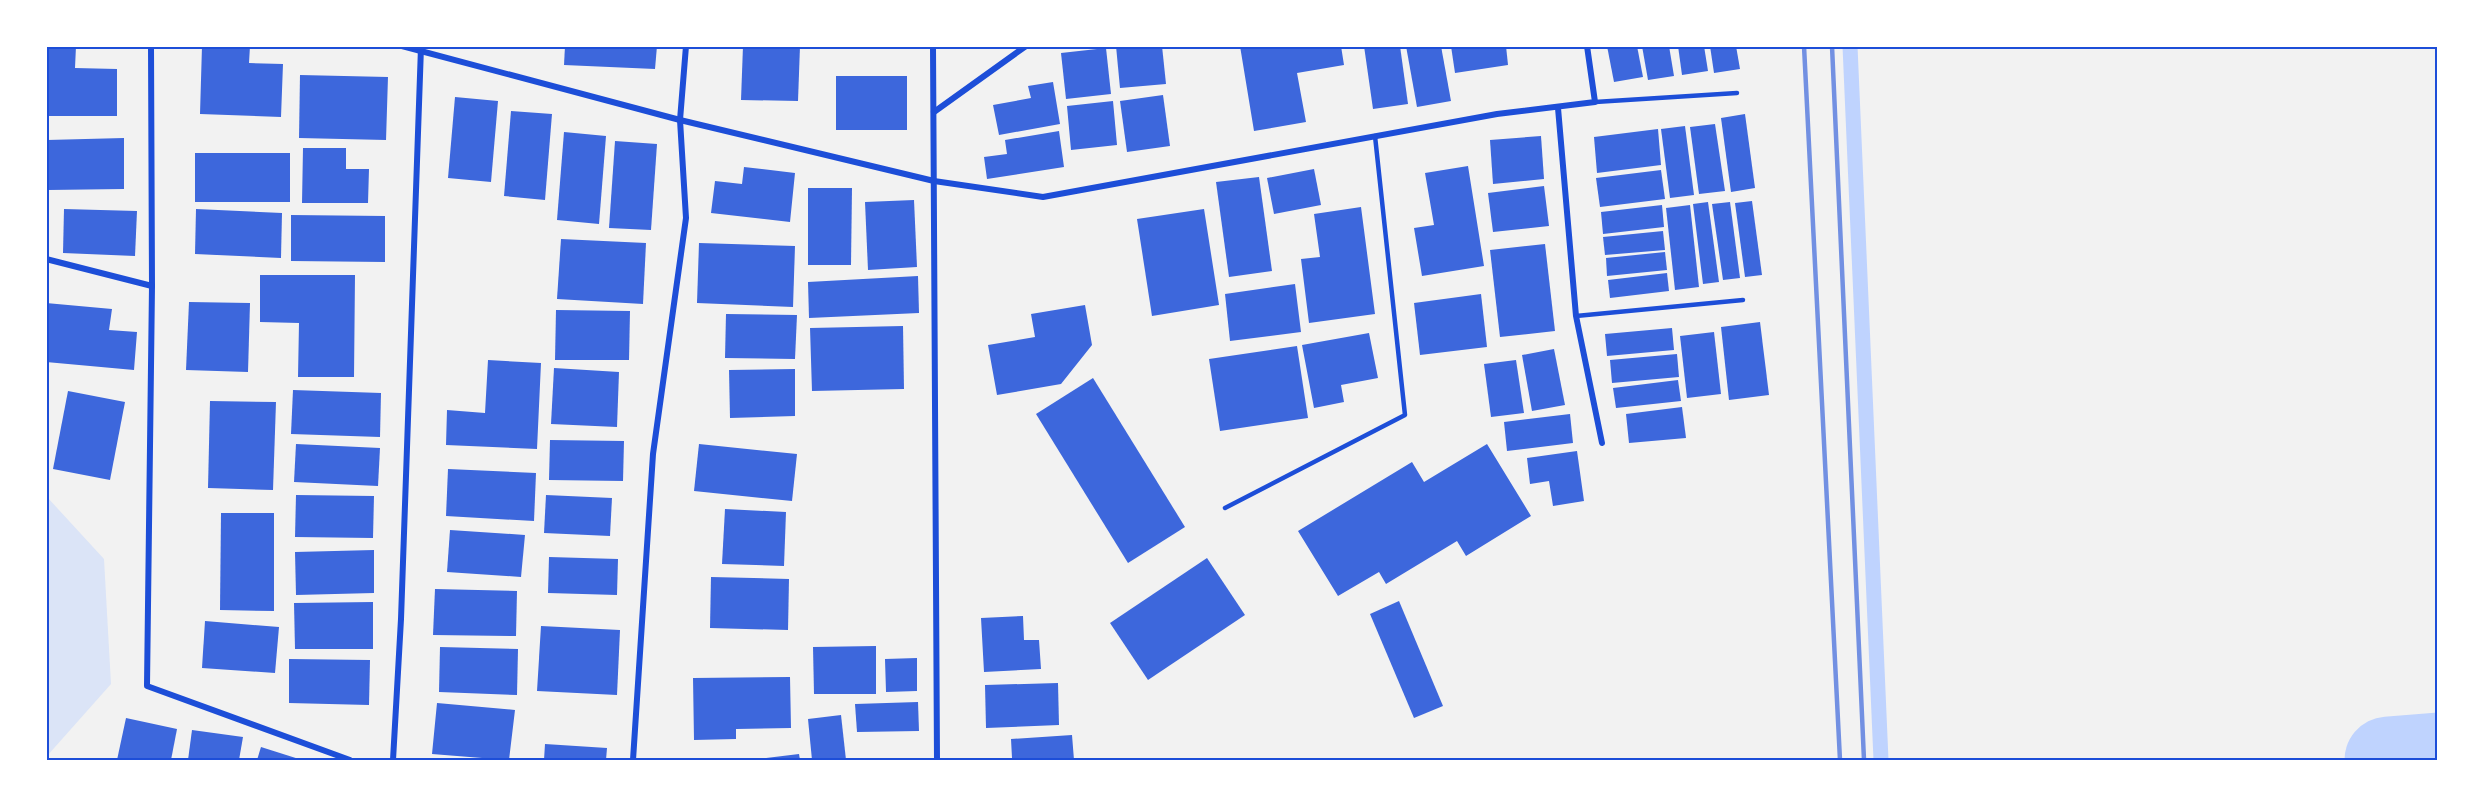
<svg xmlns="http://www.w3.org/2000/svg" width="2484" height="807" font-family="'Asap Condensed',sans-serif">
	<rect width="100%" height="100%" fill="#f2f2f2"/>
	<polygon fill="#dbe4f7" points="47,497 104,559 111,684 47,756"/>
	<g fill="none" stroke-linecap="round" stroke-linejoin="round">
		<polyline stroke="#bfd3fe" stroke-width="15" points="1850,46 1881,760"/>
		<polyline stroke="#bfd3fe" stroke-width="87" points="2388,760 2438,756"/>
	</g>
	<g fill="#3d67dc">
		<polygon points="46,46 76,46 75,68 117,69 117,116 46,116"/>
		<polygon points="202,46 250,46 249,63 283,64 281,117 200,114"/>
		<polygon points="565,46 657,46 655,69 564,65"/>
		<polygon points="743,46 800,46 798,101 741,100"/>
		<rect x="816" y="46" width="78" height="3"/>
		<polygon points="1116,46 1162,46 1166,84 1120,88"/>
		<polygon points="1240,46 1341,46 1344,65 1297,73 1306,122 1254,131"/>
		<polygon points="1364,46 1400,46 1408,104 1373,109"/>
		<polygon points="1406,46 1441,46 1451,101 1417,107"/>
		<polygon points="1451,46 1506,46 1508,65 1455,73"/>
		<polygon points="1607,46 1637,46 1643,77 1614,82"/>
		<polygon points="1642,46 1669,46 1674,76 1648,80"/>
		<polygon points="1678,46 1704,46 1708,71 1682,75"/>
		<polygon points="1710,46 1736,46 1740,69 1714,73"/>
		<polygon points="1106,48 1111,94 1066,99 1061,53"/>
		<polygon points="300,75 388,77 386,140 299,138"/>
		<rect x="836" y="76" width="71" height="54"/>
		<polygon points="1053,82 1060,124 999,135 993,105 1031,98 1028,86"/>
		<polygon points="1163,95 1170,146 1127,152 1120,101"/>
		<polygon points="455,97 498,101 491,182 448,178"/>
		<polygon points="1113,101 1117,145 1071,150 1067,106"/>
		<polygon points="511,111 552,114 545,200 504,196"/>
		<polygon points="1745,114 1755,188 1731,192 1721,118"/>
		<polygon points="1715,124 1725,191 1699,194 1690,127"/>
		<polygon points="1685,126 1694,195 1670,198 1661,129"/>
		<polygon points="1658,129 1661,165 1597,173 1594,137"/>
		<polygon points="1059,131 1064,167 987,179 984,157 1007,154 1005,140"/>
		<polygon points="564,132 606,136 599,224 557,220"/>
		<polygon points="1541,136 1544,179 1493,184 1490,140"/>
		<polygon points="124,138 124,189 48,190 47,140"/>
		<polygon points="615,141 657,144 651,230 609,228"/>
		<polygon points="303,148 346,148 346,169 369,169 368,203 302,203"/>
		<rect x="195" y="153" width="95" height="49"/>
		<polygon points="1468,166 1484,266 1422,276 1414,228 1434,225 1425,173"/>
		<polygon points="744,167 795,173 790,222 711,213 715,181 742,184"/>
		<polygon points="1314,169 1321,205 1274,214 1267,178"/>
		<polygon points="1661,170 1665,199 1600,207 1596,178"/>
		<polygon points="1259,177 1272,271 1229,277 1216,182"/>
		<polygon points="1544,186 1549,226 1493,232 1488,193"/>
		<polygon points="808,188 852,188 851,265 808,265"/>
		<polygon points="914,200 917,267 868,270 865,202"/>
		<polygon points="1752,201 1762,275 1745,277 1735,203"/>
		<polygon points="1708,202 1719,282 1703,284 1693,204"/>
		<polygon points="1730,202 1740,278 1723,280 1712,204"/>
		<polygon points="1662,205 1664,227 1603,234 1601,212"/>
		<polygon points="1690,205 1699,287 1675,290 1666,208"/>
		<polygon points="1361,207 1375,314 1309,323 1301,259 1320,257 1314,214"/>
		<polygon points="64,209 137,211 135,256 63,253"/>
		<polygon points="196,209 282,213 281,258 195,254"/>
		<polygon points="1204,209 1219,305 1152,316 1137,219"/>
		<polygon points="291,215 385,216 385,262 291,261"/>
		<polygon points="1663,231 1665,250 1605,255 1603,237"/>
		<polygon points="561,239 646,243 643,304 557,299"/>
		<polygon points="699,243 795,246 793,307 697,303"/>
		<polygon points="1545,244 1555,331 1500,337 1490,250"/>
		<polygon points="1665,252 1667,270 1607,276 1606,258"/>
		<polygon points="1667,273 1669,291 1610,298 1608,280"/>
		<polygon points="260,275 355,275 354,377 298,377 299,323 260,322"/>
		<polygon points="918,276 919,313 809,318 808,282"/>
		<polygon points="1295,284 1301,332 1230,341 1225,294"/>
		<polygon points="1481,294 1487,347 1420,355 1414,303"/>
		<polygon points="189,302 250,303 248,372 186,370"/>
		<polygon points="46,303 112,309 109,330 137,332 134,370 46,362"/>
		<polygon points="1085,305 1092,345 1061,384 997,395 988,345 1035,337 1031,314"/>
		<polygon points="556,310 630,311 629,360 555,360"/>
		<polygon points="726,314 797,315 795,359 725,358"/>
		<polygon points="1760,322 1769,395 1729,400 1721,327"/>
		<polygon points="903,326 904,389 812,391 810,328"/>
		<polygon points="1672,328 1674,350 1607,356 1605,334"/>
		<polygon points="1714,332 1721,394 1687,398 1680,336"/>
		<polygon points="1369,333 1378,378 1341,385 1344,402 1314,408 1302,345"/>
		<polygon points="1297,346 1308,418 1220,431 1209,359"/>
		<polygon points="1554,349 1565,405 1532,411 1522,355"/>
		<polygon points="1677,354 1679,377 1612,383 1610,360"/>
		<polygon points="488,360 541,363 537,449 446,445 447,410 485,413"/>
		<polygon points="1516,360 1524,413 1491,417 1484,364"/>
		<polygon points="554,368 619,372 617,427 551,424"/>
		<polygon points="795,369 795,416 730,418 729,370"/>
		<polygon points="1093,378 1185,527 1128,563 1036,414"/>
		<polygon points="1678,380 1681,401 1616,408 1613,388"/>
		<polygon points="293,390 381,393 380,437 291,434"/>
		<polygon points="68,391 125,402 110,480 53,469"/>
		<polygon points="210,401 276,402 273,490 208,488"/>
		<polygon points="1682,407 1686,438 1629,443 1626,414"/>
		<polygon points="1570,414 1573,443 1507,451 1504,422"/>
		<polygon points="550,440 624,441 623,481 549,480"/>
		<polygon points="296,444 380,448 378,486 294,482"/>
		<polygon points="699,444 797,454 792,501 694,491"/>
		<polygon points="1487,444 1531,516 1466,556 1457,541 1386,584 1379,572 1338,596 1298,531 1412,462 1424,482"/>
		<polygon points="1577,451 1584,501 1553,506 1549,481 1530,484 1527,458"/>
		<polygon points="448,469 536,473 534,521 446,516"/>
		<polygon points="296,495 374,496 373,538 295,537"/>
		<polygon points="546,495 612,498 610,536 544,533"/>
		<polygon points="725,509 786,512 784,566 722,564"/>
		<polygon points="221,513 274,513 274,611 220,610"/>
		<polygon points="450,530 525,535 521,577 447,572"/>
		<polygon points="374,550 374,593 296,595 295,552"/>
		<polygon points="549,557 618,559 617,595 548,593"/>
		<polygon points="1207,558 1245,615 1148,680 1110,623"/>
		<polygon points="711,577 789,579 788,630 710,628"/>
		<polygon points="435,589 517,591 516,636 433,635"/>
		<polygon points="1399,601 1443,706 1414,718 1370,614"/>
		<polygon points="373,602 373,649 295,649 294,603"/>
		<polygon points="1023,616 1024,640 1039,640 1041,669 984,672 981,618"/>
		<polygon points="205,621 279,627 275,673 202,668"/>
		<polygon points="541,626 620,630 617,695 537,691"/>
		<polygon points="876,646 876,694 814,694 813,647"/>
		<polygon points="440,647 518,649 517,695 439,692"/>
		<polygon points="917,658 917,691 886,692 885,659"/>
		<polygon points="289,659 370,660 369,705 289,703"/>
		<polygon points="790,677 791,728 736,729 736,739 694,740 693,678"/>
		<polygon points="1058,683 1059,725 986,728 985,685"/>
		<polygon points="918,702 919,731 857,732 855,704"/>
		<polygon points="437,703 515,710 509,760 482,760 482,758 432,754"/>
		<polygon points="841,715 846,760 812,760 808,719"/>
		<polygon points="126,718 177,729 171,760 117,760"/>
		<polygon points="192,730 243,737 239,760 188,760"/>
		<polygon points="1072,735 1074,760 1003,760 1012,758 1011,739"/>
		<polygon points="545,744 607,748 606,760 544,760"/>
		<polygon points="261,747 302,760 257,760"/>
		<polygon points="799,754 800,760 757,760 757,759"/>
	</g>
	<g fill="none" stroke-linecap="round" stroke-linejoin="round">
		<g stroke="#1d4ed8" stroke-width="4.5">
			<polyline points="1595,102 1737,93"/>
			<polyline points="1576,316 1743,300"/>
			<polyline points="1225,508 1405,415 1375,136"/>
		</g>
		<g stroke="#1d4ed8" stroke-width="6">
			<polyline points="151,46 152,286 147,686 350,760"/>
			<polyline points="402,46 680,120 934,181 1043,197 1497,114 1595,102 1587,46"/>
			<polyline points="933,46 937,760"/>
			<polyline points="1558,108 1576,316 1602,443"/>
			<polyline points="934,112 1026,46"/>
			<polyline points="46,259 152,286"/>
			<polyline points="393,760 401,619 421,47"/>
			<polyline points="633,760 653,454 686,218 680,120 686,46"/>
		</g>
		<g stroke="#7290e2" stroke-width="4.5">
			<polyline points="1804,46 1840,760"/>
			<polyline points="1832,46 1864,760"/>
		</g>
	</g>
	<rect width="2484" height="807" fill="none" stroke="#ffffff" stroke-width="96"/>
	<rect x="48" y="48" width="2388" height="711" fill="none" stroke="#1d4ed8" stroke-width="2"/>
</svg>
